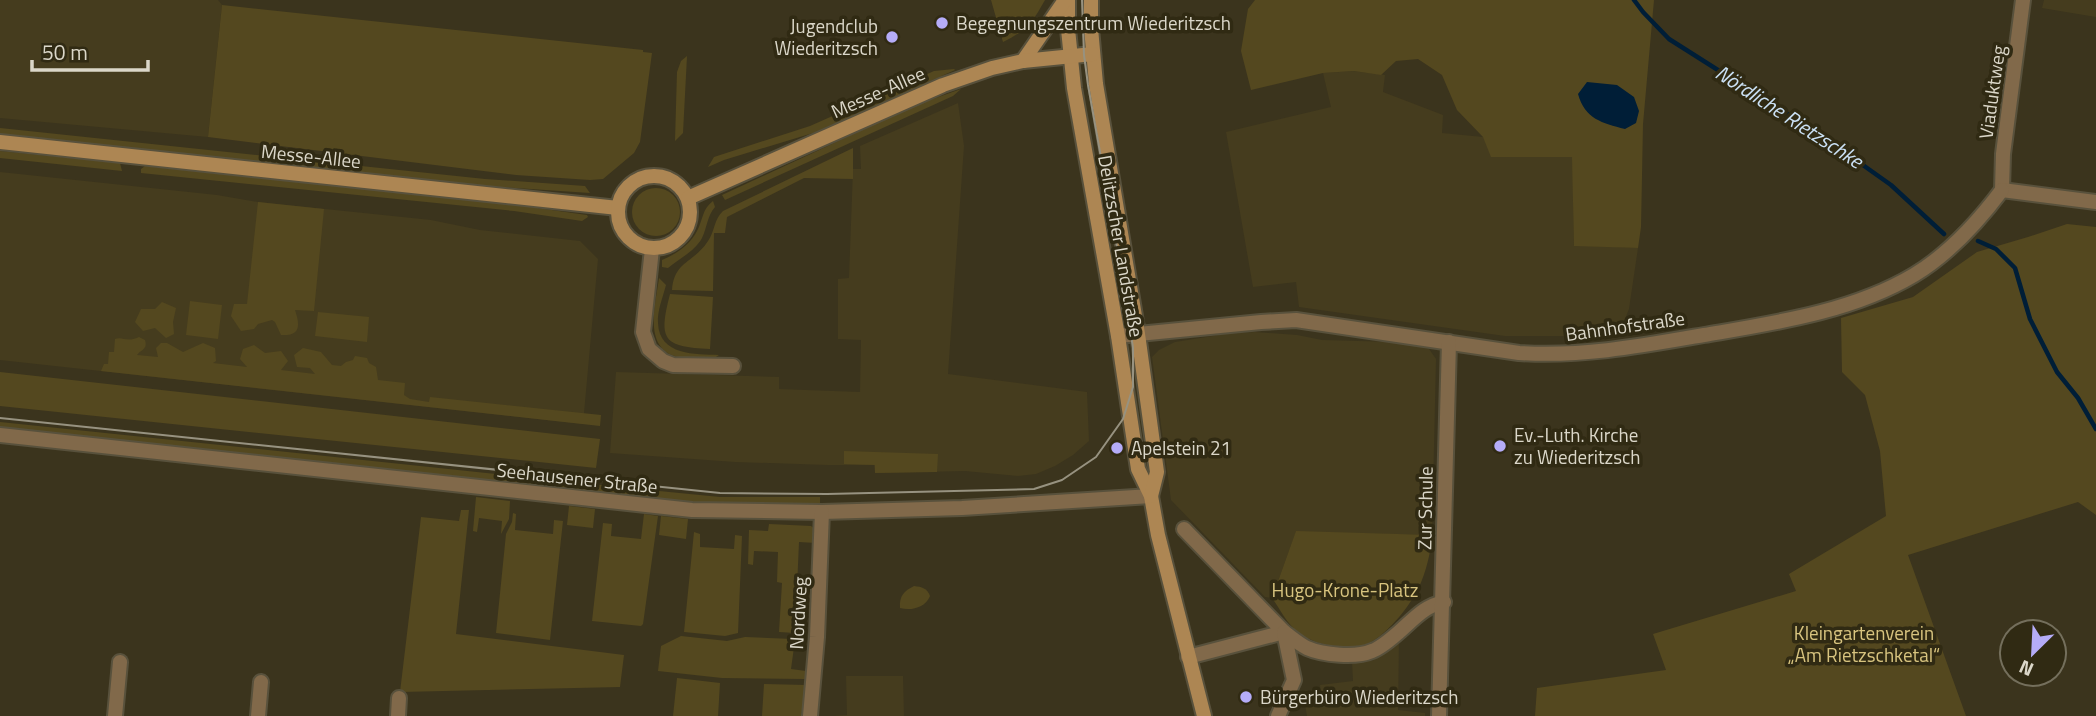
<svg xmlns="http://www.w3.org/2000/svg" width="2096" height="716" font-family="'Titillium Web',sans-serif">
	<rect width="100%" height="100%" fill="#3b341d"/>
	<g fill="#453c1e">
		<polygon points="0,0 218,0 222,5 208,137 0,118"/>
		<polygon points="2044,0 2096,0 2096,17 2042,8"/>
		<polygon points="1354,71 1385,75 1383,92 1443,115 1442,133 1483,137 1573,156 1574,245 1638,248 1629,309 1620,332 1578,336 1505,336 1299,307 1296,282 1253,287 1226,132 1331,107 1323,73"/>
		<polygon points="958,103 964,146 948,374 1087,392 1089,441 1073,455 1055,466 1036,474 1018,476 965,471 875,473 874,465 828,465 735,462 610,453 616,372 779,377 779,389 860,392 861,340 838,339 838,279 849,278 853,169 861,169 860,146"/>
		<polygon points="0,172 217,195 258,202 431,220 480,230 580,241 598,259 583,424 0,360"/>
		<polygon points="1255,332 1297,335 1322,340 1396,342 1429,349 1436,359 1432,535 1296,532 1272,598 1265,597 1171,500 1152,357 1159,350 1175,342 1225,334"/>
		<polygon points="1399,640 1398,710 1425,713 1425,716 1307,716 1305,705 1322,702 1320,685 1353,681 1352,661 1372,661"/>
		<polygon points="846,676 903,676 904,716 833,716 847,715"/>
	</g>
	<g fill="#54481f">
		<path d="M991 0H1045C1032 23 1027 30 1003 42Z"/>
		<polygon points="1255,0 1654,0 1643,124 1641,227 1638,248 1574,246 1572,157 1491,157 1483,137 1457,110 1442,75 1418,59 1396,61 1381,75 1354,71 1323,73 1251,90 1241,51 1248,9"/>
		<polygon points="222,5 643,50 643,52 652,53 640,142 634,153 603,179 590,180 516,175 208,137"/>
		<polygon points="687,56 683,133 675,141 677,72 681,61"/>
		<polygon points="954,69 955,70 813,133 724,160 708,167 714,157 810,126 934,71"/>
		<polygon points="961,89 953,96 725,200 722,195 916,105"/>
		<polygon points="0,128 485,179 585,186 590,193 484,186 0,134"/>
		<path d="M853 148V179L804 178 727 217 725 233H714L713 291 672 290C674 261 694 263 708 241 715 231 714 219 723 211Z"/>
		<polygon points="0,151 120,163 122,171 0,158"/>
		<polygon points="145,166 516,205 587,215 588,217 582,221 514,211 141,173 141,169"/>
		<circle cx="656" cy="212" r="24"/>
		<path d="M713 201 715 207C707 216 707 228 702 238 695 251 679 259 668 268L662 267V260C676 254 690 245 697 231 703 220 702 209 713 201Z"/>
		<path d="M258 202 324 209 314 311 295 310C300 325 301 336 281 335L275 322 272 320 258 324 254 329 241 331 231 316 234 304H247Z"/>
		<polygon points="2067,224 2096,227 2096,515 2078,502 1908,555 1966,716 1535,716 1537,688 1666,670 1653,634 1796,591 1789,574 1886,516 1880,451 1865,395 1842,372 1841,318 1913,297 1977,252 2028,237"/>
		<path d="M659 278 666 285C663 297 657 311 658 323 659 356 696 354 719 355 710 362 698 359 687 358 641 356 655 308 659 278Z"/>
		<path d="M670 294 713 297 710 349C663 347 658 340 670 294Z"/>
		<polygon points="190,301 222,305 218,339 186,335"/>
		<polygon points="162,302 176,308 173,322 174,334 166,338 155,328 143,331 135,322 141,309 155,309"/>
		<polygon points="318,312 369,317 367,342 315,336"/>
		<path d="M139 337 145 340C148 350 141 349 137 355L158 357 156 348 161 343H167L183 352 203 343 215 348 216 361 213 363 247 367 240 359 243 349 254 345 265 353 281 351 288 361 281 370 315 374 310 368 297 367 294 355 303 348 321 352 332 365 341 366 346 362 353 360 355 356 367 358 369 363 376 367 378 380 405 383 404 395 410 399 429 402 430 397 601 415 600 426 101 371 104 364H108L109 352H114L115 339C123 336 126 343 139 337Z"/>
		<polygon points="0,372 600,439 596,468 0,406"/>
		<path d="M0 422 659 491 720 497H820V505C766 509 713 504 659 499L0 428Z"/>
		<polygon points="844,451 938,454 937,472 875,473 875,465 844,464"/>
		<polygon points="476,497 510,501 509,519 501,534 502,521 479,518 477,532 473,531"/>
		<polygon points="569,506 595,509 593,528 567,525"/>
		<polygon points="461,510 469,510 456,634 624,655 620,687 400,692 421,517 459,521"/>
		<polygon points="513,513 516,514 515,530 553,534 554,520 563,521 550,640 496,633 506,534 512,522"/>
		<polygon points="644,514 658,516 643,624 641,626 592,621 603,523 612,524 611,536 641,539"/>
		<polygon points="661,516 688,519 686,539 659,535"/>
		<polygon points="769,524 811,526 816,530 816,543 799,542 795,633 779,632 782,583 777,582 778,552 754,551 753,565 748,564 749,530 768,531"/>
		<path d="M1296 531 1432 535C1431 552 1426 572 1419 587 1411 605 1384 639 1364 645 1356 648 1346 647 1337 646 1323 645 1309 641 1298 632 1287 624 1280 609 1272 598Z"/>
		<polygon points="694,532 700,534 700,547 734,549 735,535 742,536 738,633 725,636 684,632"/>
		<path d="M914 586C922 587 927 588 930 596 925 608 911 611 900 608 899 596 904 591 914 586Z"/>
		<polygon points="681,636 727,641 745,637 793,639 795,640 791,669 806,671 805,679 722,678 658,671 661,646"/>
		<polygon points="677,678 720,683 718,716 673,716"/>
		<polygon points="764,684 806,685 801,716 762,716"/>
	</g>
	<path fill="#001e37" d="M1587 82 1617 85 1634 97 1639 111 1636 123 1625 129C1602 123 1585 119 1578 94Z"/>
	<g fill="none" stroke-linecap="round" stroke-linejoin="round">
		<g stroke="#001e37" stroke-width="4.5">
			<polyline points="1634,0 1643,12 1669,39 1822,136 1891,185 1944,234"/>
			<polyline points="1978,241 1996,249 2015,268 2030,319 2057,372 2078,398 2096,429"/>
		</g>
		<g stroke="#58513c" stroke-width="18">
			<g id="street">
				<polyline points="2002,190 2003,154 2023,0"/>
				<polyline points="2002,190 2096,202"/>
				<polyline points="652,249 643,332 649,349 663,361 673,365 733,366"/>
				<path d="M1118 336 1261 322 1296 320 1519 353C1583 357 1641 346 1704 335 1774 323 1852 312 1914 275 1949 254 1978 222 2002 190"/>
				<polyline points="0,435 692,510 822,512 962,508 1151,496"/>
				<polyline points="1184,529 1284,632 1188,657"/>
				<polyline points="115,716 120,662"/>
				<polyline points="258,716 261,682"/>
				<polyline points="398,716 399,698"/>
				<polyline points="810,716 817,637 822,512"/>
				<path d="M1278 716 1294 680 1284 632C1291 637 1299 644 1307 648 1323 655 1356 658 1372 651 1381 648 1392 638 1399 632 1414 619 1424 606 1444 602"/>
				<polyline points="1439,716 1449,342"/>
			</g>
		</g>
		<g stroke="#58513c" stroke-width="18">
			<g id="secondary">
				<polyline points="1068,0 1068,29 1074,88 1118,336 1138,469 1151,496 1158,535 1204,716"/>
				<polyline points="1091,0 1091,28 1096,84 1138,334 1157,472 1151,496"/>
				<polyline points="1023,61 1065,0"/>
				<polyline points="0,142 618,208"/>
				<circle cx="654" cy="212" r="36"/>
				<polyline points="688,198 943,85 992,68 1023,61 1093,54"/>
			</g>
		</g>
		<use href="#street" stroke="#81694a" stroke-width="14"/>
		<use href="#secondary" stroke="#ad8653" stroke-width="14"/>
		<polyline stroke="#979280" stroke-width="2" points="0,418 720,493 827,494 1034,489 1062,480 1096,457 1123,419 1133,387 1133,348 1122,275 1088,85 1084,55 1082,0"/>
	</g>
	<g fill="#b5acf8" stroke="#302a13" stroke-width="2.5">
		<circle cx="942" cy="23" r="7"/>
		<circle cx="892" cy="37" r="7"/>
		<circle cx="1500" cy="446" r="7"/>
		<circle cx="1117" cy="448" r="7"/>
		<circle cx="1246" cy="697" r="7"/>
	</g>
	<g text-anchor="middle" stroke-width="7" stroke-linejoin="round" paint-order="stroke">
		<g font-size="19" fill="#dbd7c9" stroke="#302a13" text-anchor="start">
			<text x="956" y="30">Begegnungszentrum Wiederitzsch</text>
			<text x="878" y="33" text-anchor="end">Jugendclub<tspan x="878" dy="22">Wiederitzsch</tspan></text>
			<text x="1514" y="442">Ev.-Luth. Kirche<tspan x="1514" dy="22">zu Wiederitzsch</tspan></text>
			<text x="1131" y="455">Apelstein 21</text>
			<text x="1260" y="704">Bürgerbüro Wiederitzsch</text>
		</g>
		<g font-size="19" fill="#dbd7c9" stroke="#302a13">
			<text transform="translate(878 92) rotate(-24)" y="7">Messe-Allee</text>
			<text transform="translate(1992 92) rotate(-82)" y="7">Viaduktweg</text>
			<text transform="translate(311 156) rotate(6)" y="7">Messe-Allee</text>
			<text transform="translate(1121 246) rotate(80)" y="7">Delitzscher Landstraße</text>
			<text transform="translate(1625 326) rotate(-8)" y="7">Bahnhofstraße</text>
			<text transform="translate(577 478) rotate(6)" y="7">Seehausener Straße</text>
			<text transform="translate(1425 508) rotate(-89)" y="7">Zur Schule</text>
			<text transform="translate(798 613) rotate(-87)" y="7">Nordweg</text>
		</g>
		<g font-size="19" fill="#d8c47f" stroke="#302a13">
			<text x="1345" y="597">Hugo-Krone-Platz</text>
			<text x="1864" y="640">Kleingartenverein<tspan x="1864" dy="22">„Am Rietzschketal“</tspan></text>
		</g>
		<g font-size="21" font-style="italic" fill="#cbe1f5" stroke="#302a13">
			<text transform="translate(1789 117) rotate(33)" y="7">Nördliche Rietzschke</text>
		</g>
	</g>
	<g transform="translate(2033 653) rotate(204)"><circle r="33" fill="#302a13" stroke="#746f5c" stroke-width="2"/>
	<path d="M0-5L12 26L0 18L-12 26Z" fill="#b5acf8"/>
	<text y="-10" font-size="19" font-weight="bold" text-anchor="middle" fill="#dbd7c9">N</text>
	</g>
	<path d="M32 60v10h116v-10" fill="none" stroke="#dbd7c9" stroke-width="3.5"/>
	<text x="42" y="60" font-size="21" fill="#dbd7c9" stroke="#302a13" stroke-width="5" paint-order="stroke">50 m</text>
</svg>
